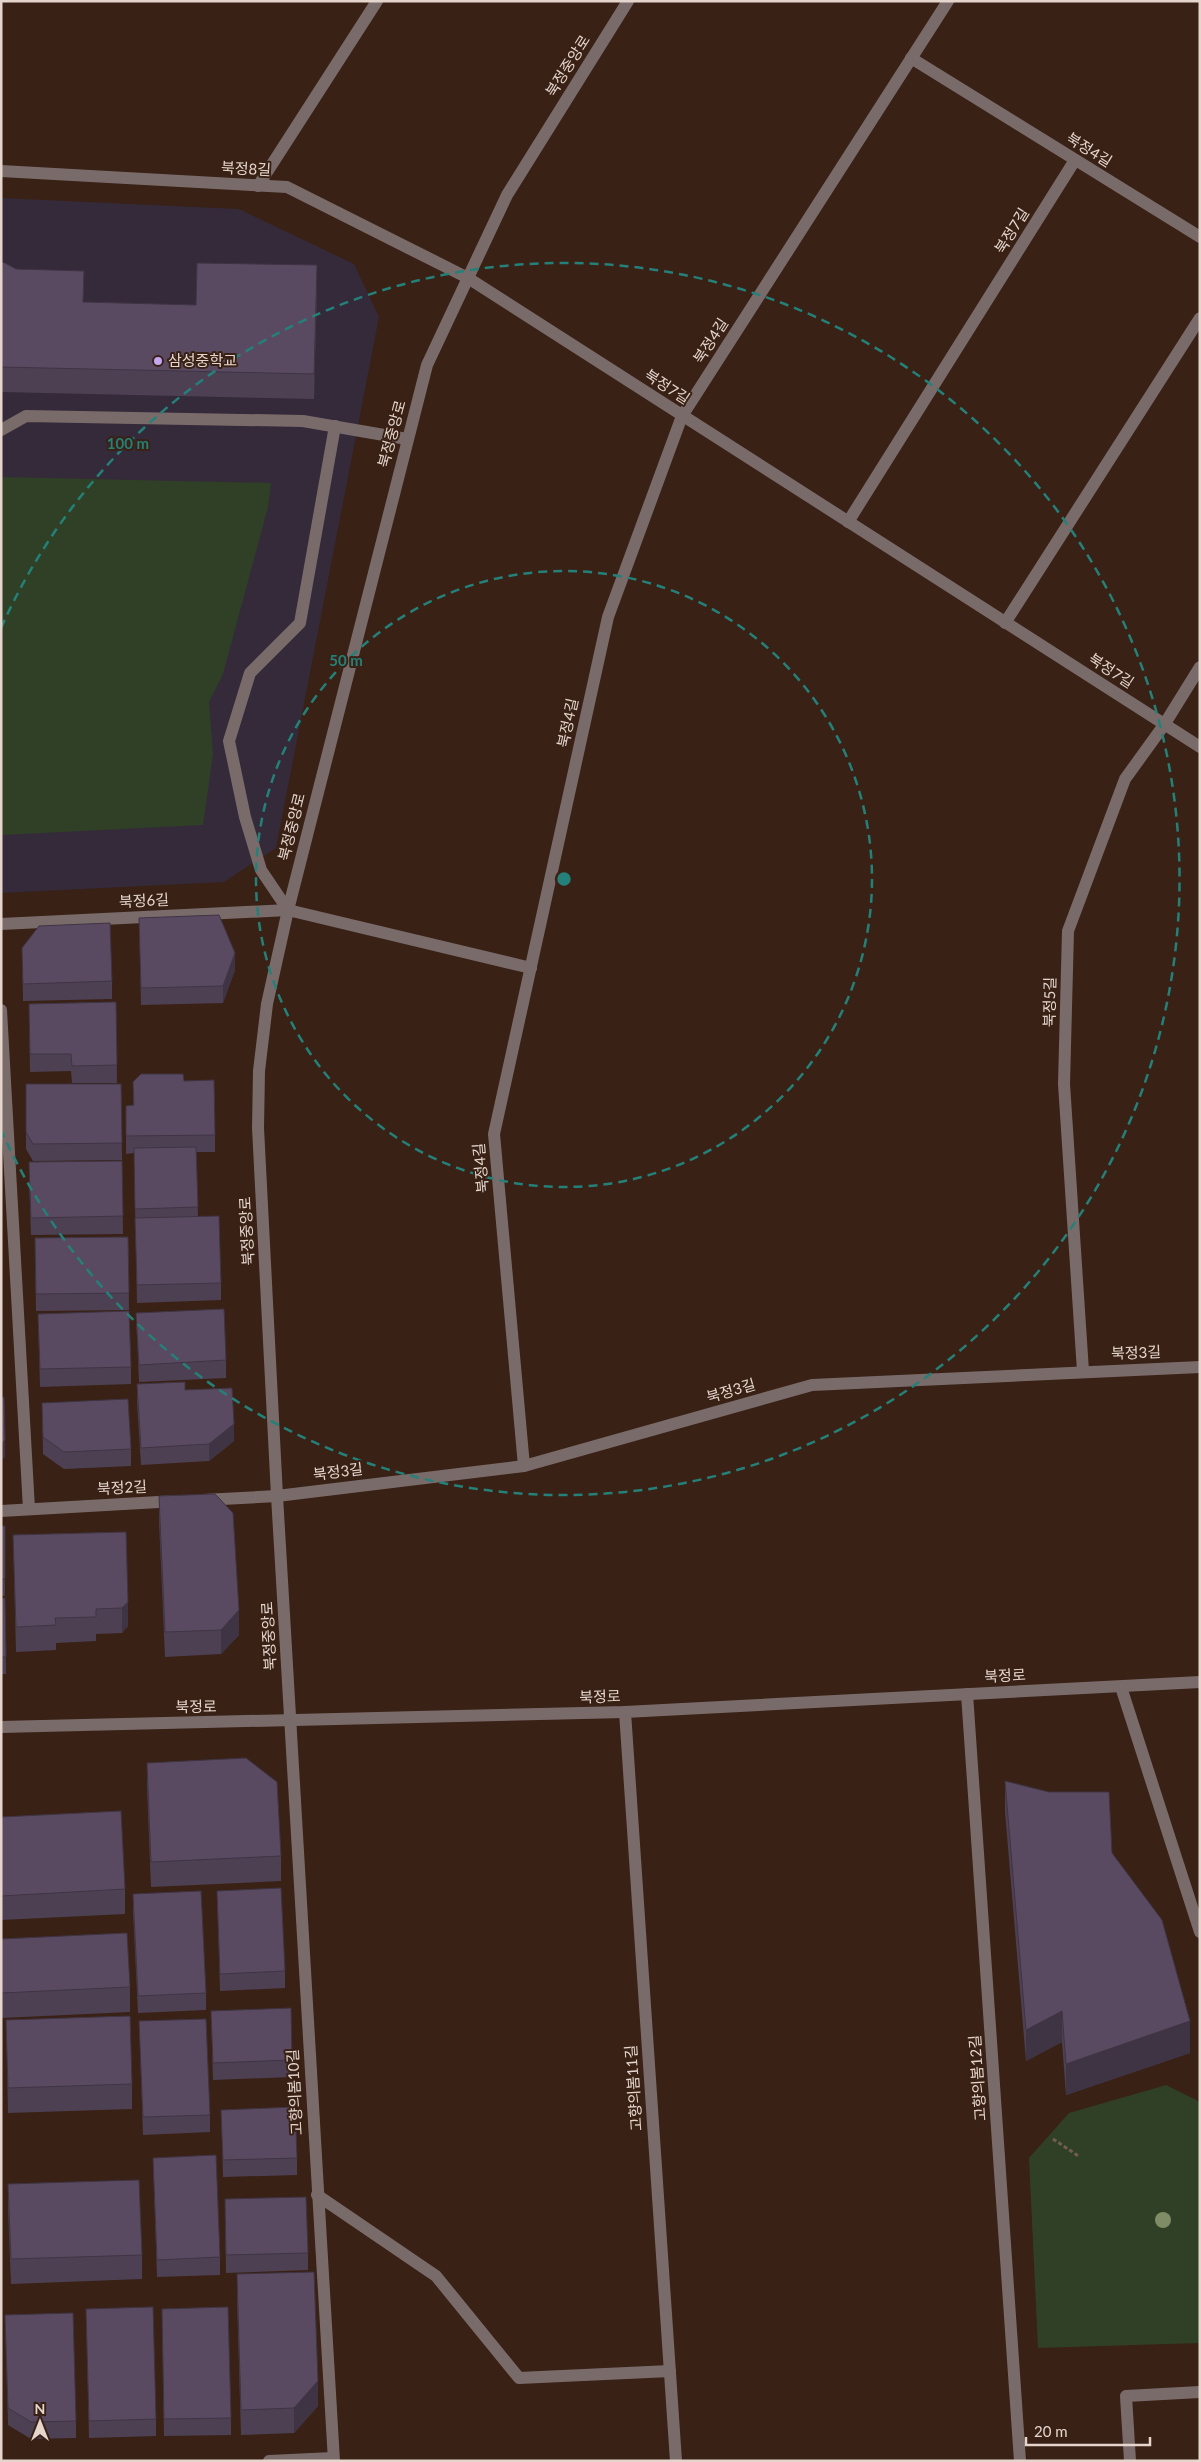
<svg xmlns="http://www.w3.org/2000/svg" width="1201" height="2462" font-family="Lato,'Noto Sans KR',sans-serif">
	<rect width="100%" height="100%" fill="#392115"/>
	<polygon fill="#352a39" points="1,198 239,209 354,264 379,317 276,848 224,882 1,893"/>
	<g fill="#2f4026">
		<polygon points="1,477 271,483 268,507 223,674 209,702 213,754 203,825 1,835"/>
		<polygon points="1166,2085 1200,2102 1200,2343 1038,2348 1029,2158 1069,2113"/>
	</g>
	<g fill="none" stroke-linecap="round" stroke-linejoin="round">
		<polyline stroke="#725d52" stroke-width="3" stroke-dasharray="4 2.5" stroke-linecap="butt" points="1053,2139 1080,2157"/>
		<g stroke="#7a6b6b" stroke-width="12">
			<polyline points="911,58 1200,237"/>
			<polyline points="1,171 287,187 468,278 1200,747"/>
			<polyline points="258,186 377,1"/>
			<polyline points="1,430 26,416 303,421 407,439"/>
			<polyline points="848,522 1075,160"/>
			<polyline points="1005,623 1200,318"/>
			<polyline points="288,910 261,870 245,817 229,741 250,673 300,623 335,426"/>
			<polyline points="1,924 288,910 531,968"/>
			<polyline points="1,1010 29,1509"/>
			<polyline points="1083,1371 1064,1084 1068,931 1125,779 1164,725 1200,667"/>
			<polyline points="524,1466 494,1134 608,617 682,416 948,1"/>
			<polyline points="203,1500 277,1496 524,1466 812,1385 1200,1367"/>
			<polyline points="1,1511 176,1501"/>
			<polyline points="1121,1687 1200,1932"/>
			<polyline points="967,1694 1020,2461"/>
			<polyline points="625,1712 676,2461"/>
			<polyline points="1,1727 625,1712 1200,1682"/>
			<polyline points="317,2195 436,2276 519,2378 670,2371"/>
			<polyline points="269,2461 333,2458"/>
			<polyline points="334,2461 277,1496 258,1128 259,1071 267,1004 288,910 427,365 507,195 628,1"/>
			<polyline points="1130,2461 1126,2396 1200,2392"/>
		</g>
	</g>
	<circle fill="#808c65" cx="1163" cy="2220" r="8"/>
	<g fill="#4d4053">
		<polygon points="1,262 84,302 196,305 317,290 314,399 1,392"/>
		<polygon points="139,918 235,970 223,1003 141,1005"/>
		<polygon points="22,948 112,981 112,999 23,1001"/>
		<polygon points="116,1002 117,1083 72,1083 71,1071 30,1072 29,1004"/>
		<polygon points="184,1081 215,1135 215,1152 196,1152 198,1216 221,1283 221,1300 137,1303 134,1153 126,1154 126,1123 133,1105 133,1082"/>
		<polygon points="26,1084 121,1084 122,1160 33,1161 26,1149"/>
		<polygon points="122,1161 123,1234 31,1235 29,1180"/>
		<polygon points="128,1237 129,1310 36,1311 35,1238"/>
		<polygon points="136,1313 226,1360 226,1378 139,1382"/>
		<polygon points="38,1314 131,1367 131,1384 40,1387"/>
		<polygon points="137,1384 234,1441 209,1461 141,1465 137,1402"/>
		<polygon points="42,1403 131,1449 131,1466 64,1469 43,1454"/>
		<polygon points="159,1496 239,1635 221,1654 165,1657 159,1521"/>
		<rect x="1" y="1526" width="4" height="70"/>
		<polygon points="126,1532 128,1626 122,1633 96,1634 96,1641 56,1643 56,1650 16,1652 13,1535"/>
		<polygon points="1,1598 5,1598 6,1674 1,1674"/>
		<polygon points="147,1763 281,1856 281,1881 151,1887 147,1788"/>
		<polygon points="1005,1781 1112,1853 1190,2053 1066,2095 1062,2042 1026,2061 1005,1812"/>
		<polygon points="1,1817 125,1889 125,1914 1,1920"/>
		<polygon points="217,1891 285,1971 285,1988 220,1991"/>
		<polygon points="133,1894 206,1993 206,2010 138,2013 133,1911"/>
		<polygon points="1,1939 130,1987 130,2012 1,2018"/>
		<polygon points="211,2011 292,2060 292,2077 213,2080"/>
		<polygon points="6,2020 132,2084 132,2109 8,2113"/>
		<polygon points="139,2021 210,2115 210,2132 143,2135"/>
		<polygon points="221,2110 297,2158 297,2175 223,2177"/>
		<polygon points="153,2158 220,2257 220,2275 157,2277"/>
		<polygon points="8,2184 142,2255 142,2279 11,2284 8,2209"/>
		<polygon points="225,2199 308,2253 308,2270 226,2273"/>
		<polygon points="237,2274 318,2406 294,2433 241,2435 237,2299"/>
		<polygon points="86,2309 156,2419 156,2436 89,2438"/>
		<polygon points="162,2309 231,2418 231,2435 164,2436"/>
		<polygon points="5,2315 76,2421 76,2438 31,2439 8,2425"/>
	</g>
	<g fill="#3f3444">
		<polygon points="317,265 317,290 314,399 314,374"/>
		<polygon points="235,953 235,970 223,1003 223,986"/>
		<polygon points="234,1424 234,1441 209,1461 209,1444"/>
		<polygon points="5,1440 5,1457 1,1461 1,1444"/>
		<polygon points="128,1602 128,1626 122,1633 122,1608"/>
		<polygon points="239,1610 239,1635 221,1654 221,1630"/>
		<polygon points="1062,2011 1062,2042 1026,2061 1026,2030"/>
		<polygon points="1190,2021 1190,2053 1066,2095 1066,2064"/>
		<polygon points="318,2381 318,2406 294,2433 294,2408"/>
	</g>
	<g fill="#5a4a61" stroke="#3f3444">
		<polygon points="1,262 5,263 16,269 84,271 83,302 196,305 197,263 317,265 314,374 1,367"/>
		<polygon points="219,915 235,953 223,986 141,988 139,918"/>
		<polygon points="110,923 112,981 23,984 22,948 39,926"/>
		<polygon points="116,1002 117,1065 72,1066 71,1054 30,1054 29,1004"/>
		<polygon points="141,1074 183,1074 184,1081 214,1080 215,1135 126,1136 126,1106 134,1105 133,1082"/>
		<polygon points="26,1084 121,1084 122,1143 33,1144 26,1132"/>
		<polygon points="196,1147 198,1207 135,1209 134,1148"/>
		<polygon points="122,1161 123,1216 31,1218 29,1162"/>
		<polygon points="219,1216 221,1283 137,1285 135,1218"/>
		<polygon points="128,1237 129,1293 36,1294 35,1238"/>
		<polygon points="224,1309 226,1360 139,1365 136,1313"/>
		<polygon points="129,1311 131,1367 40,1369 38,1314"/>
		<polygon points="185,1382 185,1390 232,1388 234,1424 209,1444 141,1448 137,1384"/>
		<polygon points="1,1397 4,1397 5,1440 1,1444"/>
		<polygon points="128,1399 131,1449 64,1452 43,1437 42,1403"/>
		<polygon points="215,1494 233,1513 239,1610 221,1630 165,1632 159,1496"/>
		<rect x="1" y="1526" width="4" height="53"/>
		<polygon points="126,1532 128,1602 122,1608 96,1609 96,1617 55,1618 56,1625 16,1627 13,1535"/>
		<polygon points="1,1598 5,1598 6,1657 1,1657"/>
		<polygon points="246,1758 277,1782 281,1856 151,1862 147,1763"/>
		<polygon points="1005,1781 1049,1792 1109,1792 1112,1853 1162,1920 1190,2021 1066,2064 1062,2011 1026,2030"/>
		<polygon points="121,1811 125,1889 1,1896 1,1817"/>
		<polygon points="281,1888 285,1971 220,1974 217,1891"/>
		<polygon points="201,1891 206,1993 138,1996 133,1894"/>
		<polygon points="127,1933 130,1987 1,1993 1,1939"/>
		<polygon points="291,2008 292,2060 213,2063 211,2011"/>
		<polygon points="130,2016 132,2084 8,2088 6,2020"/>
		<polygon points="206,2019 210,2115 143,2117 139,2021"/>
		<polygon points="295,2107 297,2158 223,2160 221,2110"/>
		<polygon points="216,2155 220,2257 157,2260 153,2158"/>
		<polygon points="139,2180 142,2255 11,2259 8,2184"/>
		<polygon points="306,2197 308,2253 226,2255 225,2199"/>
		<polygon points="314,2272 318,2381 294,2408 241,2410 237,2274"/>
		<polygon points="153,2307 156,2419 89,2421 86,2309"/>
		<polygon points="228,2307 231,2418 164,2419 162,2309"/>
		<polygon points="73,2313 76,2421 31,2422 8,2408 5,2315"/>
	</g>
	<g fill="none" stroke="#248078" stroke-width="2.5" stroke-dasharray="9 6">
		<circle cx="564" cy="879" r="308"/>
		<path d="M1 628A616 616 0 1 1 1 1130"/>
	</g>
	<circle fill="#c3a7f2" stroke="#392115" stroke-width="2" cx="158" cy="361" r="5"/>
	<g text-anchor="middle" stroke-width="4" stroke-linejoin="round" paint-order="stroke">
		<g font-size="15" fill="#e5d5cd" stroke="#392115">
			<text transform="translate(568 66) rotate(-58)" y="5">북정중앙로</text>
			<text transform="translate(1089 150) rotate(32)" y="5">북정4길</text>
			<text transform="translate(246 169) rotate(3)" y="5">북정8길</text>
			<text transform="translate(1012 231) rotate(-58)" y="5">북정7길</text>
			<text transform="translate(711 341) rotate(-57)" y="5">북정4길</text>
			<text transform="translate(667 387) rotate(33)" y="5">북정7길</text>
			<text transform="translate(392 434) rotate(-75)" y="5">북정중앙로</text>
			<text transform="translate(1111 671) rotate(33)" y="5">북정7길</text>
			<text transform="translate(568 723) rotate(-78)" y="5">북정4길</text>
			<text transform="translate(292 827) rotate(-76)" y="5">북정중앙로</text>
			<text transform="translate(144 901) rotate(-3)" y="5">북정6길</text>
			<text transform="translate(1050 1002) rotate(-89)" y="5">북정5길</text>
			<text transform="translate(481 1168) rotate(-95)" y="5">북정4길</text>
			<text transform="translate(247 1231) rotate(-93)" y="5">북정중앙로</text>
			<text transform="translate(1136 1353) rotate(-2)" y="5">북정3길</text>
			<text transform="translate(731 1391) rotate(-16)" y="5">북정3길</text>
			<text transform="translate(338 1472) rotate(-7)" y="5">북정3길</text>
			<text transform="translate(122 1488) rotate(-3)" y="5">북정2길</text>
			<text transform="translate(269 1636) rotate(-93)" y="5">북정중앙로</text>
			<text transform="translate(1005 1676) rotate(-3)" y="5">북정로</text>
			<text transform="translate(600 1697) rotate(-2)" y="5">북정로</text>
			<text transform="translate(196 1707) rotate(-1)" y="5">북정로</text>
			<text transform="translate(978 2078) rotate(-94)" y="5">고향의봄12길</text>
			<text transform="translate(634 2088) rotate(-94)" y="5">고향의봄11길</text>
			<text transform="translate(295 2092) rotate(-93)" y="5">고향의봄10길</text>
		</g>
		<g font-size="15" fill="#e5d5cd" stroke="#392115" text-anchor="start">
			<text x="168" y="366">삼성중학교</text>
		</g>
	</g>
	<circle cx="564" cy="879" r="8" fill="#248078" stroke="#392115" stroke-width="2.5"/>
	<g font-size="15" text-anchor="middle" font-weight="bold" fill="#248078" stroke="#392115" stroke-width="4" stroke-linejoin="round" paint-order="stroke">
		<text x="128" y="449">100 m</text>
		<text x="346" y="666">50 m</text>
	</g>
	<rect width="1201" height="2462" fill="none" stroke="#e5d5cd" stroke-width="5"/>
	<g transform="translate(40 2422)" stroke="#392115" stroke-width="4" paint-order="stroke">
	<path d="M0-4L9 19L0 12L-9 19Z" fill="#e5d5cd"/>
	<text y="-8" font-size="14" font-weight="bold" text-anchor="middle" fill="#e5d5cd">N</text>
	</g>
	<path d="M1026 2437v8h124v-8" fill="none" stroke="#e5d5cd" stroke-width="2.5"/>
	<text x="1034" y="2437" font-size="15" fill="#e5d5cd" stroke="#392115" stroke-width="4" paint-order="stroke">20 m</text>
</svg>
